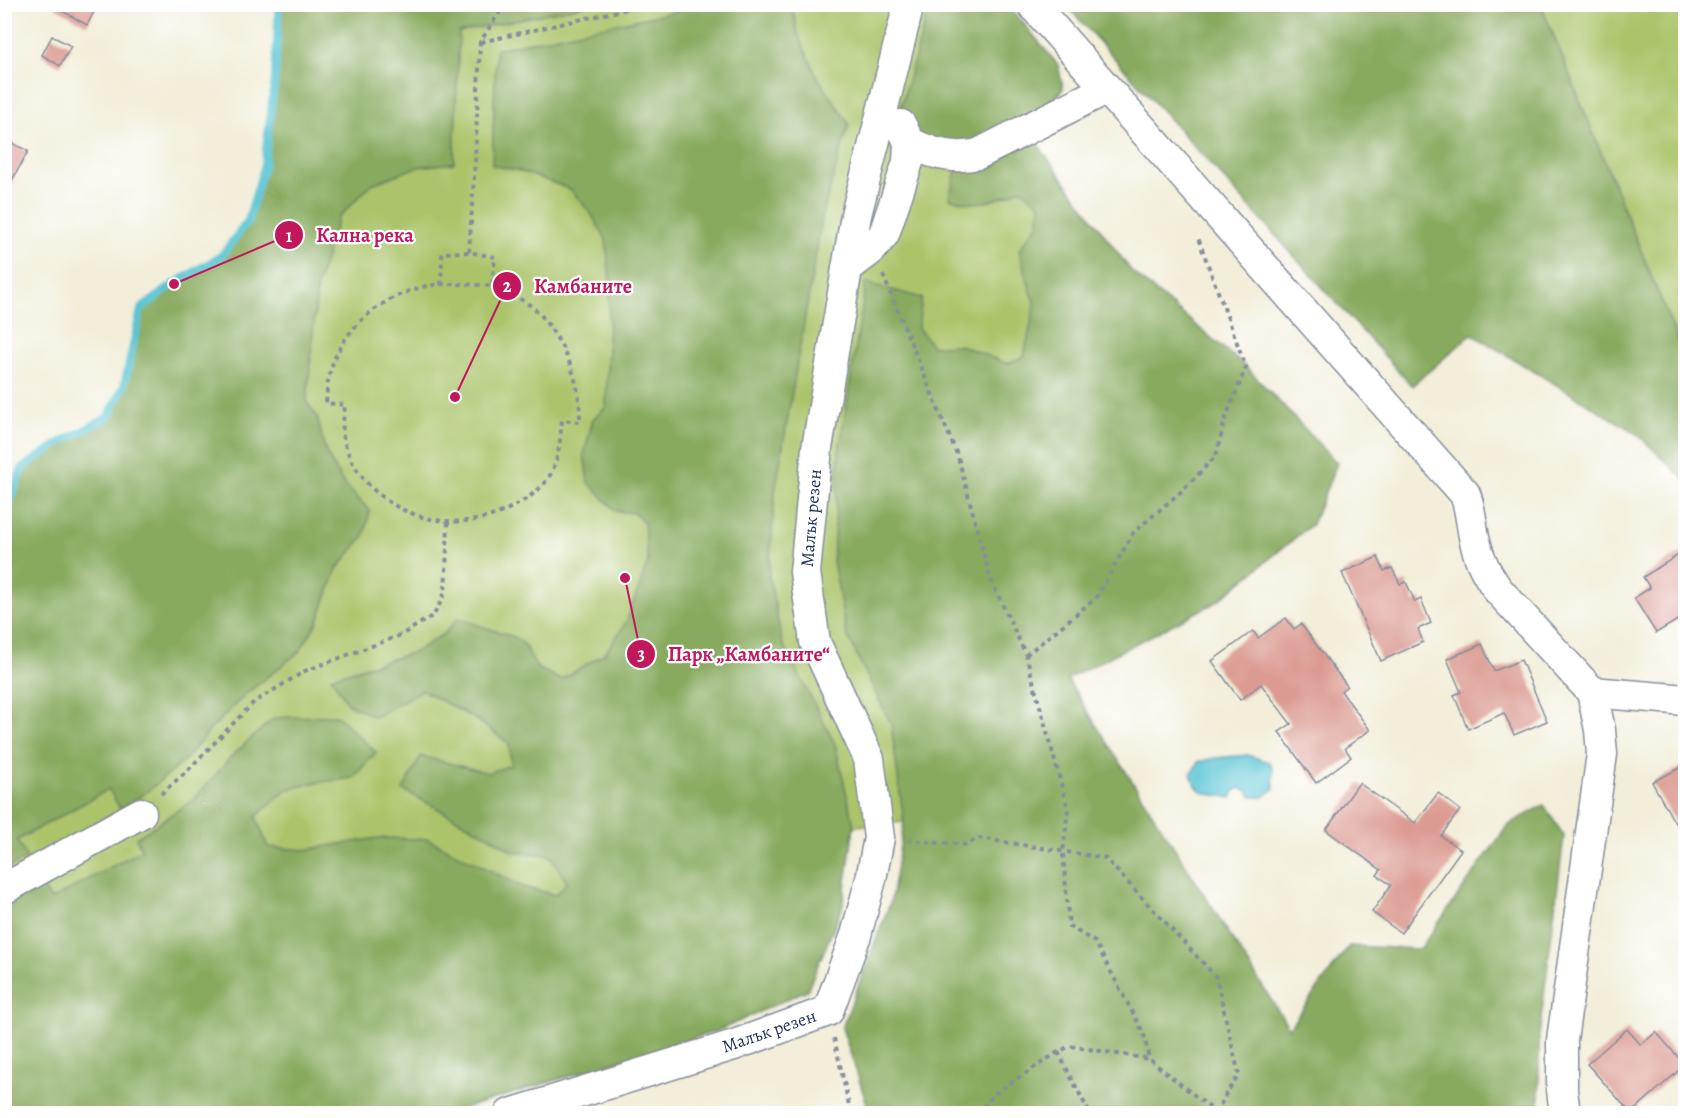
<svg xmlns="http://www.w3.org/2000/svg" width="1690" height="1118" font-family="Alegreya,serif">
	<rect width="100%" height="100%" fill="#fff"/>
	<filter id="ink" filterUnits="userSpaceOnUse"><feTurbulence type="fractalNoise" baseFrequency=".0167" numOctaves="2"/><feDisplacementMap in="SourceGraphic" scale="12" xChannelSelector="R" yChannelSelector="G"/><feConvolveMatrix kernelMatrix="1 2 1 2 8 2 1 2 1" color-interpolation-filters="sRGB"/></filter>
	<filter id="wash" filterUnits="userSpaceOnUse"><feTurbulence type="fractalNoise" baseFrequency=".008" numOctaves="4" result="noise"/><feDisplacementMap in="SourceGraphic" scale="24" xChannelSelector="R" yChannelSelector="G"/><feGaussianBlur stdDeviation="1.35" result="paint"/><feColorMatrix in="noise" values="0 0 0 0 0 0 0 0 0 0 0 0 0 0 0 0 0 1.4 0 .05"/><feComposite in="paint" operator="in"/></filter>
	<g filter="url(#wash)">
		<rect width="100%" height="100%" fill="#f2eed9"/>
		<g fill="#abc46a" stroke="#637a64" stroke-width="1.5">
			<polygon points="279,5 1008,5 1058,65 1063,88 1035,141 1132,272 1246,367 1337,463 1312,524 1216,602 1066,678 904,822 854,826 842,909 807,990 717,1031 448,1113 5,1113 4,555 8,547 9,506 22,468 58,444 108,417 124,386 141,309 174,284 221,256 248,221 264,165 275,78"/>
			<polygon points="1541,5 1685,5 1685,359"/>
		</g>
		<g fill="#88aa5e" stroke="#526c5e" stroke-width="1.5">
			<polygon points="279,5 586,5 459,32 454,163 417,167 372,184 338,218 317,286 307,402 317,417 326,453 344,484 370,511 364,536 337,569 318,621 300,651 246,694 212,728 184,761 143,795 120,809 109,789 17,840 27,858 5,870 4,555 8,547 9,506 22,468 58,444 108,417 124,386 141,309 174,284 221,256 248,221 264,165 275,78"/>
			<polygon points="706,5 792,5 798,34 816,75 849,124 823,212 775,492 769,575 782,642 835,744 854,826 842,909 807,990 717,1031 448,1113 5,1114 5,903 41,884 51,900 142,850 136,838 192,801 234,754 274,718 336,715 376,752 353,778 313,783 286,790 256,817 268,847 304,850 378,838 428,839 523,887 556,895 567,882 550,855 514,852 487,835 403,790 421,756 488,773 511,765 509,744 477,720 422,690 375,717 348,704 331,677 415,652 445,633 458,618 514,637 523,643 537,668 561,680 605,653 626,623 648,562 644,523 635,513 616,511 588,482 584,454 593,419 606,407 610,282 606,240 590,212 570,189 520,171 492,165 496,49"/>
			<polygon points="930,5 1008,5 1058,65 1063,88 1046,109 965,149 923,139 907,125 901,106"/>
			<polygon points="1066,5 1541,5 1685,359 1685,480 1636,433 1472,334 1412,386"/>
			<path d="M1035 141 1132 272 1246 367 1337 463 1312 524 1216 602 1067 679 1289 1028 1349 946 1420 949 1508 825 1544 805 1564 836 1539 1036V1113H870L842 1028 891 900 904 822 891 724 846 633 833 561 839 451 866 283 922 298 918 328 932 346 960 345 1008 364 1024 356 1035 306 1019 250 1039 222 1040 204 1021 189C994 201 978 208 949 198L957 168Z"/>
		</g>
		<path fill="#59c4d4" stroke="#3a7a99" stroke-width="1.5" d="M1248 755 1269 762 1273 769 1274 789 1264 797H1251L1248 791 1241 788 1234 791 1231 798C1210 792 1199 800 1191 774L1198 762 1215 758Z"/>
		<g fill="none" stroke-linecap="round" stroke-linejoin="round">
			<polyline stroke="#59c4d4" stroke-width="8" points="4,554 8,547 9,506 22,468 58,444 108,417 124,386 141,309 174,284 221,256 248,221 264,165 275,78 279,4"/>
		</g>
		<g id="blocks">
			<g fill="#db9b93">
				<polygon points="56,4 98,4 87,25 55,7"/>
				<polygon points="52,36 71,46 60,66 42,55"/>
				<polygon points="4,139 28,151 8,188 4,186"/>
				<polygon points="1686,550 1686,615 1656,633 1634,598 1650,588 1643,577"/>
				<polygon points="1378,557 1384,571 1392,568 1400,584 1406,582 1415,602 1421,599 1431,623 1418,629 1423,642 1381,661 1342,573"/>
				<polygon points="1286,618 1294,629 1301,624 1347,686 1341,691 1370,730 1345,748 1351,757 1316,783 1279,732 1291,724 1261,684 1240,700 1212,661 1253,631 1258,638"/>
				<polygon points="1482,644 1494,671 1521,660 1547,721 1514,735 1504,713 1468,729 1454,695 1461,692 1447,659"/>
				<polygon points="1686,765 1686,824 1675,823 1652,782"/>
				<polygon points="1359,783 1415,823 1438,793 1460,810 1441,836 1461,850 1401,933 1372,912 1391,885 1377,875 1381,870 1326,830"/>
				<polygon points="1627,1029 1641,1045 1656,1032 1685,1065 1631,1113 1587,1064"/>
			</g>
		</g>
	</g>
	<g filter="url(#ink)">
		<use href="#blocks" fill-opacity="0" stroke="#868e9c" stroke-width="1.5"/>
		<g fill="none" stroke-linecap="round" stroke-linejoin="round">
			<g stroke="#868e9c" stroke-width="33">
				<g id="minor">
					<path d="M1032 4 1465 494C1471 509 1471 525 1475 541 1479 560 1487 574 1498 590L1592 692 1600 730 1602 754 1562 1040V1090L1565 1114"/>
					<path d="M909 142C931 154 953 160 978 154L1106 89"/>
					<polyline points="847,268 872,249 884,234 908,162 909,142 901,125"/>
					<polyline points="1592,692 1686,700"/>
					<polyline points="4,889 141,813"/>
					<polyline points="510,1114 734,1045 828,1011 856,935 871,879 879,838 869,759 815,642 805,572 817,448 856,215 909,4"/>
				</g>
			</g>
			<g stroke="#868e9c" stroke-width="4" stroke-dasharray="4.5 4.5" stroke-linecap="butt">
				<polyline points="481,42 649,4"/>
				<polyline points="469,252 475,163 480,42 505,4"/>
				<polyline points="883,275 958,457 990,578 1026,655 1068,809 1063,852 1069,926 1095,942 1144,1034 1149,1059"/>
				<path d="M441 285 442 253 469 252 495 257 492 286C469 284 445 282 422 287 378 299 340 330 329 376 327 384 327 394 326 403L345 405C344 416 341 430 344 441 365 513 451 542 514 506 525 500 538 492 546 481 559 465 560 440 562 420L580 422C581 386 569 354 549 326 545 321 542 315 537 311 524 299 508 293 492 286"/>
				<polyline points="1026,655 1096,598 1134,532 1183,490 1216,456 1225,420 1246,367 1198,238"/>
				<polyline points="161,794 188,770 254,702 305,671 401,635 434,615 445,593 448,523"/>
				<polyline points="908,840 966,845 979,838 1105,858 1216,977 1239,1075 1227,1092 1217,1112"/>
				<polyline points="834,1038 851,1114"/>
				<polyline points="1058,1052 1090,1114"/>
				<polyline points="977,1114 994,1094 1058,1052 1070,1046 1149,1059 1218,1114"/>
			</g>
			<use href="#minor" stroke="#fff" stroke-width="30"/>
		</g>
	</g>
	<g text-anchor="middle" stroke-width="4.5" stroke-linejoin="round" paint-order="stroke">
		<g font-size="18" fill="#1b2f5e" stroke="#fff">
			<text transform="translate(811 518) rotate(-85)" y="6">Малък резен</text>
			<text transform="translate(769 1031) rotate(-19)" y="6">Малък резен</text>
		</g>
	</g>
	<path fill="none" stroke="#c2185b" stroke-width="2" d="M174 284L289 235M455 397L507 286M625 578L641 654"/>
	<g fill="#c2185b" stroke="#fff" stroke-width="2">
		<circle cx="174" cy="284" r="6"/>
		<circle cx="455" cy="397" r="6"/>
		<circle cx="625" cy="578" r="6"/>
		<circle cx="289" cy="235" r="15"/>
		<circle cx="507" cy="286" r="15"/>
		<circle cx="641" cy="654" r="15"/>
	</g>
	<g font-size="18" text-anchor="middle" font-weight="bold" fill="#fff">
		<text x="289" y="242">1</text>
		<text x="507" y="292">2</text>
		<text x="641" y="660">3</text>
	</g>
	<g font-size="20" text-anchor="middle" font-weight="bold" fill="#c2185b" stroke="#fff" stroke-width="4.5" stroke-linejoin="round" paint-order="stroke">
		<text x="365" y="242">Кална река</text>
		<text x="583" y="293">Камбаните</text>
		<text x="749" y="661">Парк „Камбаните“</text>
	</g>
	<rect width="1690" height="1118" fill="none" stroke="#fff" stroke-width="24"/>
</svg>
